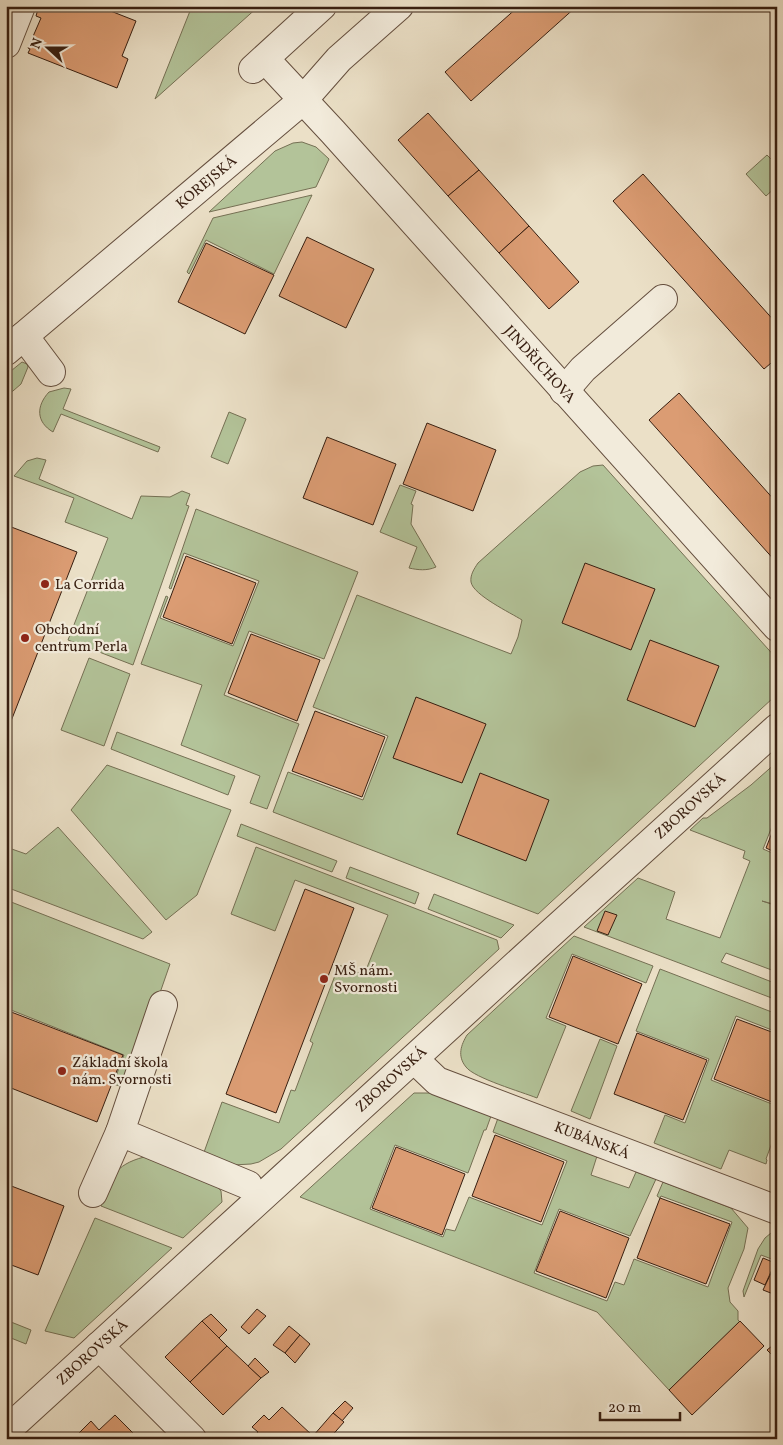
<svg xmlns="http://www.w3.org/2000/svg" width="783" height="1445" font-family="Vollkorn,serif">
	<rect width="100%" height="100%" fill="#ebe0c7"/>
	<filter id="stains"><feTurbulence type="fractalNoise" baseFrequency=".004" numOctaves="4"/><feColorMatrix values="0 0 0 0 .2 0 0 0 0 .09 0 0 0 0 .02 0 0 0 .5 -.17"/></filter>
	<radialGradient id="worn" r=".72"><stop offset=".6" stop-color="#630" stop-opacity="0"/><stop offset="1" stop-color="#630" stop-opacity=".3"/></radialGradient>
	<g fill="#b3c399" stroke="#757054">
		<polygon points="192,6 259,6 155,99"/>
		<polygon points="302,142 316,147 329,159 316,187 209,212 275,151 293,143"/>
		<polygon points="767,155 777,165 777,186 766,196 746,174"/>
		<polygon points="312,195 274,274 206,240 189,274 187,272 213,218"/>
		<polygon points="22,362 27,364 28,367 21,384 6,397 6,375"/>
		<path d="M64 388 71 389 63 409 160 447 158 452 61 414 53 432C36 422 36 406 49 392Z"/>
		<polygon points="229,412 246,419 228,464 211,457"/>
		<polygon points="37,458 46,460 39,479 132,519 141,496 170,497 182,491 190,494 186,505 189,506 133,665 68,640 108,538 65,522 74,498 14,476 27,461"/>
		<path d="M603 465 777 659V692L773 698 538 914 273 812 288 772 363 800 388 736 313 707 357 595 511 654 518 637 522 620C511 613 473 595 471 582 470 575 474 569 478 563L580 472 593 466Z"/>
		<path d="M400 485 416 491 411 504 413 505 411 524 436 567C427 571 418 570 409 568L417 547 380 532Z"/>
		<polygon points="196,509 358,572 324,659 249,631 224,695 299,724 267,809 250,803 260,776 181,745 202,685 141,664 166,596 168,597 160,618 233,646 259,581 184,553 171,589 169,588"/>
		<polygon points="89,658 130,674 104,746 61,730"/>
		<polygon points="117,732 235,776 228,795 111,749"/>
		<polygon points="777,762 777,814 763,849 777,855 777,905 762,901 777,906 777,972 726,953 721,962 777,984 777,1000 584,927 638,878 675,892 666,919 720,938 750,861 743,858 745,851 690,830 703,818 707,818 751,785"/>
		<polygon points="107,765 231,810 197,895 166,920 71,810"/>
		<polygon points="241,824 337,861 332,872 237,836"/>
		<polygon points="58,827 152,932 143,939 6,887 6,847 26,854"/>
		<polygon points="256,847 497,940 499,949 281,1149 259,1162 251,1164 233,1165 203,1155 222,1102 279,1123 291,1090 295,1091 313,1043 310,1041 339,965 364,975 388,915 295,880 275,931 231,914"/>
		<polygon points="350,867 419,893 415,904 346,878"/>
		<polygon points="434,894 514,925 501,938 428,909"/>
		<polygon points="6,900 170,964 127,1088 113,1084 124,1055 6,1008"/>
		<path d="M574 936 653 966 646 983 572 954 546 1018 566 1026 537 1098C522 1092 474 1078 466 1067 457 1056 461 1045 467 1035Z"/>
		<polygon points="660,969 777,1014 777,1032 736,1016 711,1080 777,1106 777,1129 766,1159 767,1160 766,1164 729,1150 721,1169 654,1143 665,1115 685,1123 709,1059 636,1031"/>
		<polygon points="600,1039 617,1046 590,1119 571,1111"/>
		<polygon points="414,1093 432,1093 491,1116 486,1130 484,1130 468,1173 395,1145 370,1209 443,1237 446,1229 455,1231 469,1197 542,1225 567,1161 493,1132 498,1118 597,1156 591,1175 629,1188 636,1172 656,1179 630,1236 559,1209 534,1273 607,1301 615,1282 624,1285 634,1259 708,1287 732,1222 661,1196 660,1198 657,1196 663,1182 731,1208 748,1228 744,1249 728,1288 730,1302 738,1311 738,1320 740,1322 669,1390 597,1312 300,1197"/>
		<path d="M144 1157 215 1184 221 1191 222 1202 183 1238 101 1206C110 1178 114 1165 144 1157Z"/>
		<polygon points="95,1218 172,1248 74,1338 45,1331"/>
		<polygon points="777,1228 777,1261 761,1255 744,1297 743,1291 758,1249 765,1238"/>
		<polygon points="6,1320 31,1330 26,1344 6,1336"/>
	</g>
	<g fill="#db9c73" stroke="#371e10">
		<polygon points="39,6 109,6 108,10 136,21 122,56 128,59 117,88 28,53 30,49 28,48 41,18 36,16"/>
		<polygon points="519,6 577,6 471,101 445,72"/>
		<polygon points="428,113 479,170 448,196 398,140"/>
		<polygon points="479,170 529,226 499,253 448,196"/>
		<polygon points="643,174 777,324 777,358 764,369 613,201"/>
		<polygon points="529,226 579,282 549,309 499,253"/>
		<polygon points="307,237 374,269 346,328 279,296"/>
		<polygon points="206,243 274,275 245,334 178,302"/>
		<polygon points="679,393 777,503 777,563 649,420"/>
		<polygon points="427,423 496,450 473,511 403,484"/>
		<polygon points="327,437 396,464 373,525 303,498"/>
		<polygon points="6,525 77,552 6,734"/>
		<polygon points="186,556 256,583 232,644 163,617"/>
		<polygon points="585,563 655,589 631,650 562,623"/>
		<polygon points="251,634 320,660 297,721 228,693"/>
		<polygon points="650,640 719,666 695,727 627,700"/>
		<polygon points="416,697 486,724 462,783 393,758"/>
		<polygon points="315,711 385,737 362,797 292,771"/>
		<polygon points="480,773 549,800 526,861 457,834"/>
		<polygon points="777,820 777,853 766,848"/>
		<polygon points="305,889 354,908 276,1113 226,1094"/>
		<polygon points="605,911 617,915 608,935 597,931"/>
		<polygon points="573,956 642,984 618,1044 549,1017"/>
		<polygon points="6,1010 123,1055 97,1122 6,1086"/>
		<polygon points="737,1019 777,1034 777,1104 714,1079"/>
		<polygon points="637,1033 707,1060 683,1120 614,1094"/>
		<polygon points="495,1135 564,1162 541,1222 472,1196"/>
		<polygon points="396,1147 465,1174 442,1235 372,1208"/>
		<polygon points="6,1184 64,1206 38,1275 6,1263"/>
		<polygon points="660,1198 730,1224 706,1284 637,1258"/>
		<polygon points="560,1211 629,1238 606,1298 536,1271"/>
		<polygon points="763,1258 775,1263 765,1285 754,1280"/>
		<polygon points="773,1269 777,1271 776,1295 763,1290"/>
		<polygon points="257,1309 266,1316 249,1334 241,1327"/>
		<polygon points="211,1314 227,1330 219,1338 202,1321"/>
		<polygon points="202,1321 227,1346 190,1382 165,1357"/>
		<polygon points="740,1321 764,1346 692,1415 669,1390"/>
		<polygon points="289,1326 300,1335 285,1353 273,1345"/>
		<polygon points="300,1335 310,1344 295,1363 285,1353"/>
		<polygon points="777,1342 777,1360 767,1350"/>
		<polygon points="227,1346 261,1378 223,1415 190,1382"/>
		<polygon points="255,1358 269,1372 261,1378 248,1366"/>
		<polygon points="345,1401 353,1408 342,1421 333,1413"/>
		<polygon points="282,1407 313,1436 315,1439 251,1439 258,1432 252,1427 264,1415 269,1420"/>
		<polygon points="333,1413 344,1422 329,1439 315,1439 313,1436"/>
		<polygon points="115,1415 138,1438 73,1439 91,1421 99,1430"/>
	</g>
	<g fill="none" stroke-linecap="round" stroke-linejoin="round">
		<g stroke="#644e3e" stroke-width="30">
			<g id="minor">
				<polyline points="6,44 21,6"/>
				<polyline points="265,59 333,132 777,627"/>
				<polyline points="253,69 322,6"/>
				<polyline points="24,336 51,372"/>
				<polyline points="6,351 303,100 339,59 399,6"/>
				<polyline points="564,391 583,369 663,299"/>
				<polyline points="163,1005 120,1132 248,1185"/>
				<polyline points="414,1059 437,1081 777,1210"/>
				<polyline points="93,1193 120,1132"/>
				<polyline points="99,1346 192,1439"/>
				<polyline points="6,1431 550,934 777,728"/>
			</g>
		</g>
		<use href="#minor" stroke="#f2ebdb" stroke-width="28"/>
	</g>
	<g fill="#8f2418" stroke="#f2ebdb" stroke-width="2">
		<circle cx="45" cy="584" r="5"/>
		<circle cx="25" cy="638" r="5"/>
		<circle cx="324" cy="979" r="5"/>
		<circle cx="62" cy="1071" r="5"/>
	</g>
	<g text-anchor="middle" stroke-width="4.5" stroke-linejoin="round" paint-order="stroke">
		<g font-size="15" fill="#371e10" stroke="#f2ebdb">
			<text transform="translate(206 182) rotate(-40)" y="5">KOREJSKÁ</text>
			<text transform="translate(540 364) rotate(48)" y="5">JINDŘICHOVA</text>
			<text transform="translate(690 806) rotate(-42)" y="5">ZBOROVSKÁ</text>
			<text transform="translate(391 1079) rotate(-42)" y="5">ZBOROVSKÁ</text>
			<text transform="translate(592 1140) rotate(21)" y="5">KUBÁNSKÁ</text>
			<text transform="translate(92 1352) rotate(-42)" y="5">ZBOROVSKÁ</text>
		</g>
		<g font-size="15" fill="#371e10" stroke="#f2ebdb" text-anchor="start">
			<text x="55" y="589">La Corrida</text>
			<text x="35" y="634">Obchodní<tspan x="35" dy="17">centrum Perla</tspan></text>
			<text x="334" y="975">MŠ nám.<tspan x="334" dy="17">Svornosti</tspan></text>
			<text x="72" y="1067">Základní škola<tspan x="72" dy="17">nám. Svornosti</tspan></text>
		</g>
	</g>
	<rect width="783" height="1445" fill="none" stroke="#ebe0c7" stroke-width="25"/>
	<rect x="8" y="8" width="768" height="1430" fill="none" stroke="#371e10" stroke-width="2.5"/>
	<rect x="12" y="12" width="758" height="1420" fill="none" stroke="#371e10"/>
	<g transform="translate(48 48) rotate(291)" stroke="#f2ebdb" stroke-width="4" paint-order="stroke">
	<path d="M0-4L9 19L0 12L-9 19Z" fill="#371e10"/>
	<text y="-8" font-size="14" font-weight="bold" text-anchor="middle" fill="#371e10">N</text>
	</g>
	<path d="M600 1412v8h80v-8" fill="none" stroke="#371e10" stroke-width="2.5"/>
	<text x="608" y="1412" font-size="15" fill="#371e10" stroke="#f2ebdb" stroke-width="4" paint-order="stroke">20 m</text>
	<rect width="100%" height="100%" filter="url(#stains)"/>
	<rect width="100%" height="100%" fill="url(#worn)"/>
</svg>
